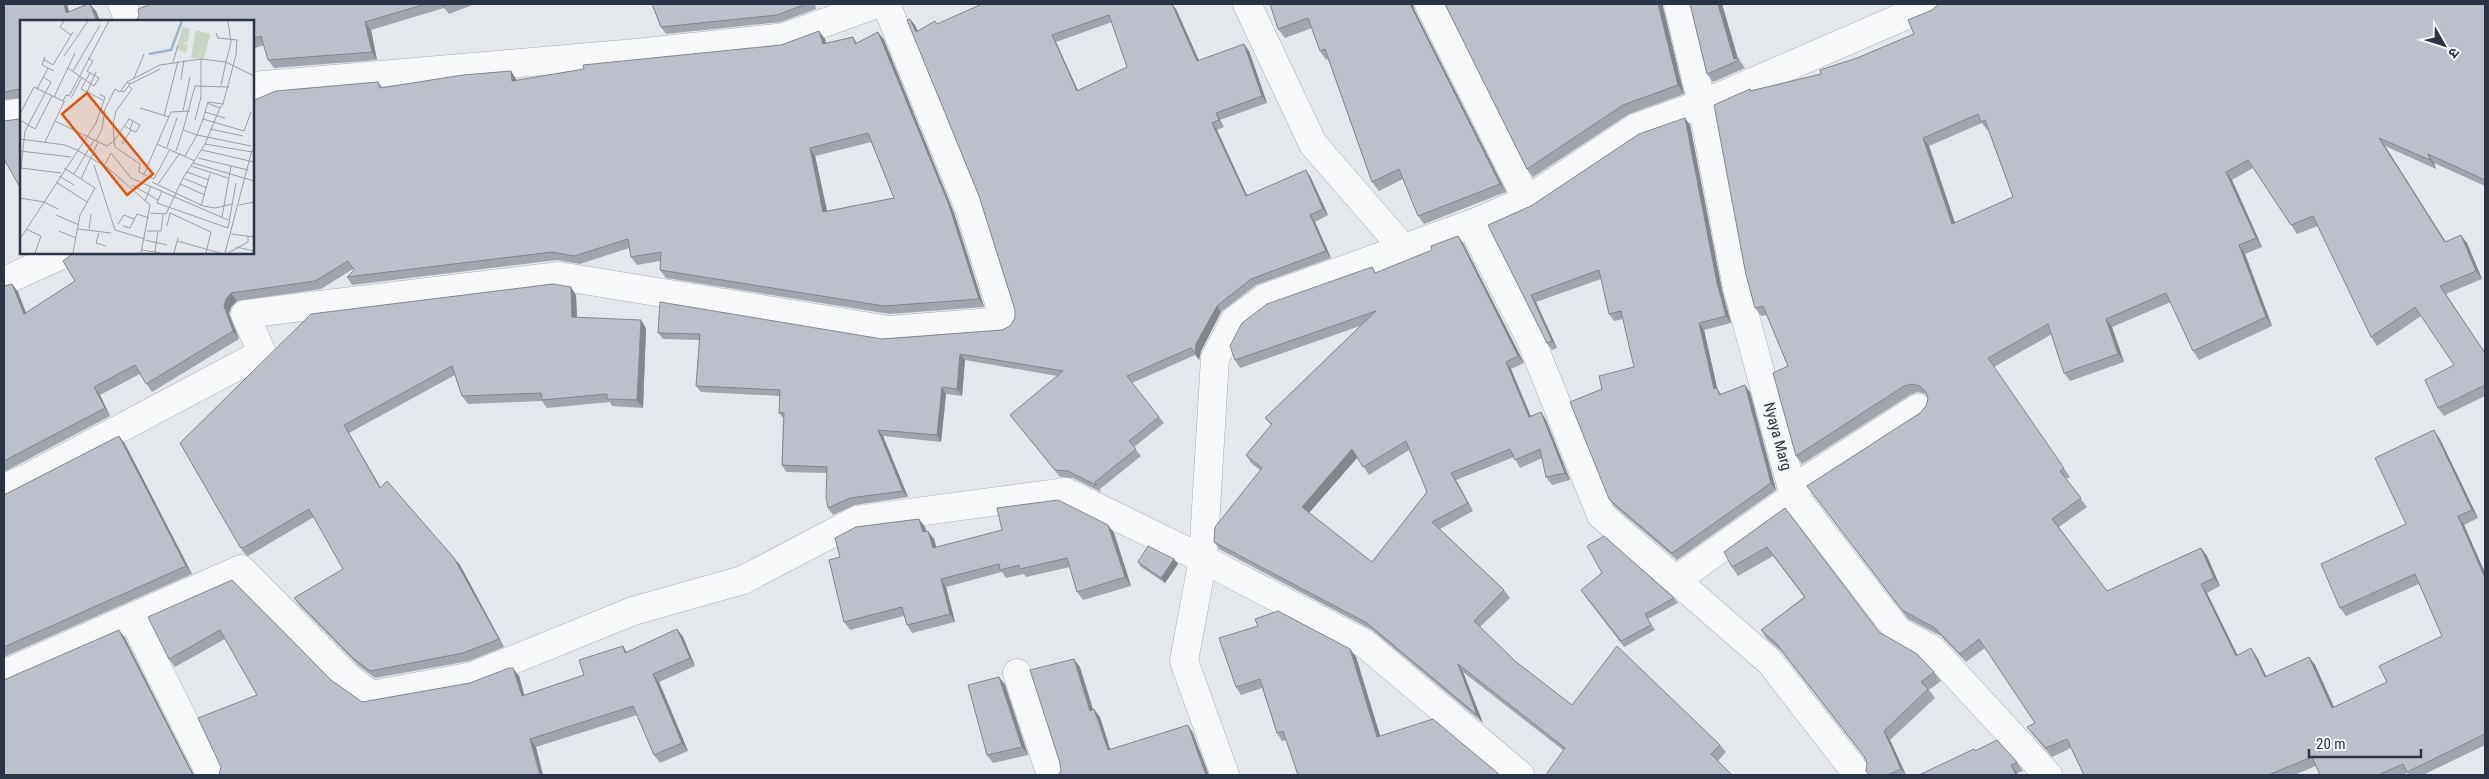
<svg xmlns="http://www.w3.org/2000/svg" width="2489" height="779" font-family="'Roboto Condensed','Noto Sans Devanagari',sans-serif">
	<rect width="100%" height="100%" fill="#e4e7ec"/>
	<g fill="none" stroke-linecap="round" stroke-linejoin="round">
		<g stroke="#a9aeb7" stroke-width="29">
			<g id="minor">
				<polyline points="122,4 129,21"/>
				<polyline points="1247,4 1313,144 1403,248"/>
				<polyline points="1429,4 1527,200"/>
				<path id="s1" d="M1678 4 1702 104 1737 287 1794 496 1898 631 1933 650 2048 775"/>
				<polyline points="1471,224 1531,340 1601,515 1770,662 1858,775"/>
				<polyline points="4,281 68,252"/>
				<polyline points="4,488 27,478 262,353 245,314 559,276 889,330 1005,321 969,208 886,4"/>
				<polyline points="1676,580 1794,496 1797,486 1918,408"/>
				<polyline points="132,617 211,775"/>
				<polyline points="1017,673 1051,775"/>
				<polyline points="4,674 241,569 348,677 371,695 473,676 633,611 743,580 857,520 1066,492 1203,559 1184,661 1225,775"/>
				<polyline points="1520,775 1365,644 1203,559 1215,358 1235,320 1265,298 1471,224 1527,200 1637,127 1702,104 1932,4"/>
			</g>
		</g>
		<g stroke="#a9aeb7" stroke-width="29">
			<g id="tertiary">
				<polyline points="252,86 636,53 785,37 876,4"/>
				<polyline points="4,116 21,112"/>
			</g>
		</g>
		<use href="#minor" stroke="#f7f8fa" stroke-width="28"/>
		<use href="#tertiary" stroke="#f7f8fa" stroke-width="28"/>
	</g>
	<g fill="#a1a5ae" fill-rule="evenodd">
		<polygon points="4,4 67,4 69,12 96,11 100,21 21,21 21,98 4,100"/>
		<polygon points="151,4 475,4 449,14 444,8 371,30 377,60 274,68 268,60 264,45 252,49 252,21"/>
		<polygon points="652,4 815,4 816,9 781,22 666,34 661,27"/>
		<polygon points="1270,4 1415,11 1506,192 1424,224 1418,216 1403,179 1379,191 1372,182 1328,59 1326,60 1320,51 1312,28 1285,38 1278,29"/>
		<polygon points="1445,4 1663,4 1663,7 1684,94 1629,114 1533,177 1527,169"/>
		<polygon points="1690,4 1722,4 1738,58 1745,68 1713,82 1707,74"/>
		<path d="M2485 4V186L2434 163 2436 169 2385 146 2445 241 2467 243 2482 279 2446 294 2485 353V396L2444 416 2438 408 2454 365 2421 316 2377 346 2371 337 2318 226 2297 234 2253 168 2232 180 2262 247 2245 254 2272 326 2199 360 2193 351 2171 302 2112 327 2124 362 2070 381 2064 373 2052 334 1994 367 2070 477 2066 479 2087 507 2059 527 2107 591 2201 548 2207 556 2220 586 2207 593 2237 655 2257 657 2266 676 2309 657 2315 665 2334 707 2387 682 2442 636 2419 584 2346 616 2340 608 2406 524 2440 439 2478 518 2464 525 2485 573V745L2423 775H2409L2407 773 2402 775H2320L2316 766 2294 775H2084L2071 748 2052 757 2033 735 2027 727 2035 723 1985 648 1966 662 1941 636 1908 619 1807 486 1920 413 1926 406 1928 398 1926 394 1918 392 1910 395 1802 464 1796 456 1788 366 1767 315 1761 316 1755 308 1750 89 1751 91 1821 74 1914 34 1932 10ZM1982 123 1987 130H1988L2013 197 1955 223 1929 146Z"/>
		<path d="M1176 9 1199 60 1249 51 1267 103 1220 120 1224 127 1217 130 1247 195 1310 176 1328 215 1315 222 1331 258 1256 285 1221 312 1201 351 1199 360 1195 355 1132 383 1164 423 1134 447 1141 456 1100 489 1101 492 1073 478 1060 477 1010 415 1057 376 965 360 962 396 946 394 941 442 883 436 908 497 855 505 833 515 828 508 827 473 786 472 782 465 783 418 779 413 780 396 701 392 696 386 699 340 663 339 658 333 882 339 1002 330 1010 326 1015 318V310L979 196 910 19 918 31 937 24ZM1112 22 1127 67 1078 90 1056 42Z"/>
		<path d="M878 32 884 40 954 213 984 307 890 314 666 278 660 270V261L637 265 631 257 629 248 580 264 557 260 352 285 347 277 354 270 353 269 321 289 237 301 231 307 229 314 239 339 152 392 140 374 100 395 110 416 4 472V286L12 284 18 292 26 312 252 252 378 82 382 87 511 71 516 79V81L825 39 826 43 853 37 857 43ZM871 142 894 198 827 211 815 156Z"/>
		<polygon points="1685,118 1690,125 1722,290 1731,323 1704,330 1717,388 1721,394 1750,392 1776,490 1677,560 1614,506 1609,499 1602,389 1634,367 1623,319 1614,321 1609,314 1601,279 1536,302 1557,348 1552,350 1547,343 1488,225 1531,206"/>
		<path d="M1458 236 1463 243 1524 363 1511 369 1531 416 1541 412 1546 420 1570 480 1552 485 1546 477 1542 458 1520 468 1514 457 1456 480 1473 511 1440 529 1504 590 1510 598 1480 627 1515 661 1572 705 1720 745 1726 752 1718 761 1563 750 1463 672 1483 723 1372 630 1219 549 1214 542 1260 470 1251 463 1246 455 1271 425 1265 418 1360 326 1240 368 1235 360 1372 267 1376 273 1432 250ZM1409 450 1427 492 1372 562 1309 513 1357 457 1369 475Z"/>
		<polygon points="576,295 577,318 646,328 643,408 612,406 610,402 547,408 542,401 468,404 462,396 455,375 349,433 380,487 460,565 504,647 469,661 375,678 358,665 299,605 294,598 343,569 314,517 248,556 245,554 240,547 180,443"/>
		<polygon points="119,436 125,444 192,574 4,657 4,495"/>
		<polygon points="1785,508 1879,632 1934,672 1941,681 1929,690 1935,698 1890,740 1906,775 1869,775 1867,763 1865,758 1782,652 1767,639 1761,630 1804,597 1773,556 1738,576 1732,567"/>
		<polygon points="1108,525 1114,533 1131,586 1083,600 1077,592 1070,567 1026,577 1024,574 1006,578 1002,572 946,587 955,622 912,633 907,625 904,616 850,630 844,622 840,557 925,527 926,531 934,539 936,547"/>
		<polygon points="1174,559 1178,564 1165,583 1141,567 1138,562"/>
		<polygon points="232,580 331,680 362,702 519,676 524,695 584,675 623,646 627,652 677,629 683,637 695,666 659,682 688,751 660,763 654,755 637,715 536,747 257,695 225,639 175,667 169,659"/>
		<polygon points="1584,595 1674,598 1678,603 1648,619 1655,630 1624,647"/>
		<polygon points="1350,649 1356,657 1380,736 1286,740 1282,741 1277,733 1262,688 1241,695 1236,687"/>
		<polygon points="999,677 1005,685 1028,755 993,763 987,755"/>
		<polygon points="1975,751 2017,762 2023,771 2017,773 2018,775 1919,775"/>
	</g>
	<g fill="#83868d">
		<polygon points="64,4 67,4 72,21 66,13"/>
		<polygon points="90,4 96,11 100,21 97,21"/>
		<polygon points="1172,4 1176,9 1202,68 1197,61"/>
		<polygon points="1410,4 1413,4 1415,11 1506,192 1500,184"/>
		<polygon points="1658,4 1663,4 1663,7 1684,94 1678,85"/>
		<polygon points="1718,4 1722,4 1738,60 1734,59"/>
		<polygon points="910,19 915,25 921,38 916,32"/>
		<polygon points="365,22 371,30 377,60 372,52"/>
		<polygon points="819,31 825,39 828,52 823,44"/>
		<polygon points="878,32 884,40 954,213 984,307 979,299"/>
		<polygon points="1052,35 1056,42 1081,98 1077,91"/>
		<polygon points="1244,44 1249,51 1267,103 1262,96"/>
		<polygon points="511,71 516,79 518,89 512,81"/>
		<polygon points="1216,113 1224,127 1219,120"/>
		<polygon points="1685,118 1690,125 1722,290 1731,323 1726,316 1717,283"/>
		<polygon points="1212,123 1217,130 1250,202 1246,196"/>
		<polygon points="1923,138 1929,146 1958,232 1952,224"/>
		<polygon points="2379,138 2385,146 2451,250 2445,242"/>
		<polygon points="810,148 815,156 829,220 823,212"/>
		<polygon points="2428,154 2434,163 2436,169 2430,160"/>
		<polygon points="1306,170 1310,176 1328,215 1323,209"/>
		<polygon points="2226,172 2232,180 2262,247 2256,238"/>
		<polygon points="1310,215 1315,222 1331,258 1326,251"/>
		<polygon points="2461,235 2467,243 2482,279 2476,271"/>
		<polygon points="1458,236 1463,243 1524,363 1518,356"/>
		<polygon points="2239,245 2245,254 2272,326 2266,317"/>
		<polygon points="12,284 18,292 29,322 24,314"/>
		<polygon points="571,287 576,295 577,325 572,317"/>
		<polygon points="231,293 237,301 231,307 229,314 239,339 233,331 224,306 226,299"/>
		<polygon points="1531,295 1536,302 1557,348 1552,341"/>
		<polygon points="1217,306 1221,312 1201,351 1199,360 1195,353 1196,344"/>
		<polygon points="2106,319 2112,327 2124,362 2118,354"/>
		<polygon points="641,320 646,328 643,408 637,400"/>
		<polygon points="1699,323 1704,330 1719,396 1714,389"/>
		<polygon points="960,354 965,360 962,396 957,389"/>
		<polygon points="1506,362 1511,369 1534,425 1529,417"/>
		<polygon points="1745,385 1750,392 1776,490 1771,483"/>
		<polygon points="94,387 100,395 110,416 105,408"/>
		<polygon points="942,387 946,394 941,442 937,435"/>
		<polygon points="1541,412 1546,420 1570,480 1565,473"/>
		<polygon points="344,425 349,433 385,495 380,488"/>
		<polygon points="878,430 883,436 908,497 903,491"/>
		<polygon points="2434,430 2440,439 2478,518 2472,510"/>
		<polygon points="119,436 125,444 192,574 186,566"/>
		<polygon points="1352,449 1358,457 1307,515 1302,507"/>
		<polygon points="1451,473 1456,480 1473,511 1468,503"/>
		<polygon points="2458,516 2464,525 2485,573 2485,578"/>
		<polygon points="919,519 925,527 929,540 923,532"/>
		<polygon points="1108,525 1114,533 1131,586 1125,577"/>
		<polygon points="928,531 934,539 939,556 933,548"/>
		<polygon points="2201,548 2207,556 2220,586 2214,578"/>
		<polygon points="454,558 460,565 504,647 499,639"/>
		<polygon points="1174,559 1178,564 1165,583 1161,578"/>
		<polygon points="941,579 946,587 955,622 950,614"/>
		<polygon points="2201,584 2207,593 2242,664 2236,656"/>
		<polygon points="677,629 683,637 695,666 690,658"/>
		<polygon points="119,630 125,638 194,775 192,775"/>
		<polygon points="2251,648 2257,657 2271,686 2265,677"/>
		<polygon points="1350,649 1356,657 1383,745 1377,737"/>
		<polygon points="2309,657 2315,665 2338,716 2332,708"/>
		<polygon points="1074,659 1080,667 1096,719 1090,711"/>
		<polygon points="1458,664 1463,672 1483,723 1477,715"/>
		<polygon points="513,668 519,676 527,704 522,696"/>
		<polygon points="653,674 659,682 688,751 682,743"/>
		<polygon points="999,677 1005,685 1028,755 1022,747"/>
		<polygon points="1094,709 1100,717 1113,758 1108,750"/>
		<polygon points="1188,725 1193,733 1209,775 1207,775 1205,773"/>
		<polygon points="1884,731 1890,740 1906,775 1901,769"/>
		<polygon points="530,739 536,747 543,775 540,775"/>
		<polygon points="2011,765 2017,773 2018,775 2016,775"/>
	</g>
	<g fill="#bbc0ca" stroke="#83868d" fill-rule="evenodd">
		<polygon points="4,4 64,4 66,13 88,4 90,4 97,21 21,21 21,90 20,89 4,92"/>
		<polygon points="151,4 426,4 365,22 372,52 268,60 261,36 252,39 252,21 136,21 139,16 138,9"/>
		<polygon points="442,4 449,4 443,6"/>
		<polygon points="652,4 806,4 777,15 661,27"/>
		<path d="M982 4H1167V5L1172 4 1197 61 1244 44 1262 96 1216 113 1219 120 1212 123 1246 196 1306 170 1323 209 1310 215 1326 251 1251 279 1217 306 1196 344 1195 353 1191 348 1127 376 1159 417 1129 441 1136 449 1095 482 1096 485 1068 471 1055 470 1010 415 1063 371 960 354 957 389 942 387 937 435 878 430 903 491 850 498 828 508 826 497 827 467 782 465 784 413H779L780 390 696 386 700 334 658 333 660 302 882 339 1002 330 1010 326 1015 318V310L979 196 907 20 910 19 916 32 935 21 937 24ZM1109 15 1127 67 1077 91 1052 35Z"/>
		<polygon points="1270,4 1410,4 1500,184 1418,216 1399,169 1372,182 1325,49 1320,51 1308,18 1278,29"/>
		<polygon points="1445,4 1658,4 1678,85 1623,105 1527,169"/>
		<polygon points="1690,4 1718,4 1734,59 1738,58 1739,60 1707,74"/>
		<path d="M1939 4H2485V180L2428 154 2430 160 2379 138 2445 242 2461 235 2476 271 2440 286 2485 353V385L2438 408 2425 380 2454 365 2415 307 2371 337 2313 216 2291 225 2248 160 2226 172 2256 238 2239 245 2266 317 2193 351 2166 293 2106 319 2118 354 2064 373 2048 324 1988 358 2064 468 2060 471 2081 498 2052 519 2107 591 2201 548 2214 578 2201 584 2236 656 2251 648 2265 677 2309 657 2332 708 2387 682 2379 666 2442 636 2415 574 2340 608 2321 564 2406 524 2375 458 2434 430 2472 510 2458 516 2485 578V734L2407 772 2403 764 2378 775H2320L2312 757 2268 775H2084L2067 739 2046 748 2027 727 2035 723 1979 639 1960 654 1935 628 1902 610 1807 486 1920 413 1926 406 1928 398 1925 391 1920 386 1912 384 1904 386 1796 456 1773 373 1788 366 1763 306 1755 308 1746 275 1714 105 1750 89V91L1821 74 1820 70 1857 58 1914 34 1908 20 1932 10ZM1978 114 1981 122 1985 120 2013 197 1952 224 1923 138Z"/>
		<path d="M819 31 823 44 853 37 855 44 878 32 949 205 979 299 884 306 660 270 661 252 631 257 628 239 574 256 552 252 347 277 354 270 348 261 315 281 231 293 226 299 224 306 233 331 146 384 135 365 94 387 105 408 4 461V286L12 284 24 314 75 281 63 261 75 252H252V101L276 91 378 82 380 88 463 75 511 71 512 81 584 69 583 65 781 45ZM868 133 894 198 823 212 810 148Z"/>
		<polygon points="21,118 21,189 4,159 4,121 19,119"/>
		<polygon points="1685,118 1717,283 1726,316 1699,323 1714,389 1717,388 1719,395 1745,385 1771,483 1672,553 1609,499 1570,402 1602,389 1599,376 1634,367 1621,311 1609,314 1599,270 1531,295 1552,341 1547,343 1488,225 1531,206 1639,134"/>
		<path d="M1458 236 1518 356 1506 362 1529 417 1541 412 1565 473 1546 477 1540 449 1515 460 1510 449 1451 473 1468 503 1432 522 1504 590 1474 621 1515 661 1572 705 1617 646 1720 745 1711 754 1732 775H1549L1547 773 1565 748 1458 664 1477 715 1367 623 1214 542 1215 527 1262 468 1246 455 1272 424 1265 418 1376 311 1235 360 1230 346 1242 323 1267 304 1372 267 1375 273 1432 250 1431 246ZM1406 441 1427 492 1372 562 1302 507 1352 449 1363 467Z"/>
		<polygon points="553,284 571,287 572,317 641,320 637,400 607,399 607,394 542,400 541,393 462,396 452,366 344,425 380,488 387,481 454,558 499,639 463,653 370,671 353,658 294,598 343,569 309,509 243,548 240,547 180,443 311,314"/>
		<polygon points="119,436 186,566 4,647 4,495"/>
		<polygon points="1058,500 1108,525 1125,577 1077,592 1067,558 1020,569 1019,565 1000,570 999,564 941,579 950,614 907,625 902,607 844,622 829,560 840,557 835,538 856,527 919,519 923,532 928,531 933,548 1002,530 997,508"/>
		<polygon points="1785,508 1879,632 1917,654 1934,672 1921,682 1928,689 1884,731 1901,769 1888,775 1869,775 1866,771 1867,763 1864,756 1776,643 1761,630 1805,597 1767,547 1732,567 1724,552"/>
		<polygon points="1604,536 1674,598 1645,614 1651,625 1621,641 1581,590 1602,573 1587,546"/>
		<polygon points="1148,546 1174,559 1161,578 1138,562"/>
		<polygon points="232,580 331,680 362,702 470,683 509,668 513,668 522,696 584,675 579,660 623,646 625,653 677,629 690,658 653,674 682,743 654,755 633,706 530,739 540,775 219,775 221,767 198,718 257,695 220,630 169,659 148,617"/>
		<polygon points="1278,611 1350,649 1377,737 1433,719 1500,775 1298,775 1283,731 1277,733 1260,679 1236,687 1219,638 1258,626 1255,619"/>
		<polygon points="119,630 193,775 4,775 4,680"/>
		<polygon points="1074,659 1090,711 1094,709 1108,750 1188,725 1205,773 1207,775 1058,775 1061,771 1060,763 1030,670"/>
		<polygon points="999,677 1022,747 987,755 968,685"/>
		<polygon points="1997,740 2017,762 2011,765 2016,775 1919,775 1974,749 1975,751"/>
	</g>
	<g text-anchor="middle" stroke-width="4" stroke-linejoin="round" paint-order="stroke">
		<g font-size="15" fill="#2b3445" stroke="#f4f6f9">
			<text dy="5" stroke="none"><textPath href="#s1" startOffset="444">Nyaya Marg</textPath></text>
		</g>
	</g>
	<g transform="translate(20 20)">
		<rect width="234" height="234" fill="#e4e7ec"/>
		<path d="M163 7 170 9 168 22 163 23 168 25 166 33 156 29ZM176 10 190 14 184 39 171 38Z" fill="#c9d6c5"/>
		<path fill="none" stroke="#9fb4cc" stroke-width="2.5" d="M129 34 151 30 162 1"/>
		<path fill="none" stroke="#9a9fa9" stroke-width="1" d="M44 1 40 7 51 15M208 1 211 22 206 42 234 56M44 36 68 1M25 37 22 45 34 51M23 39 33 45 53 12M153 42 158 25M48 48 74 66 79 58 67 51 73 41 68 38M53 51 80 5M70 53 61 69 83 80M114 58 124 34M161 60 164 40M107 62 140 45 181 39 206 42 201 65M110 64 140 49M17 69 28 48M67 72 76 52M34 77 55 33M51 78 62 57M43 81 46 75 49 76 89 1M187 83 200 88 203 84 216 35 217 20 198 18 196 13M120 88 149 97M163 91 170 57M185 92 205 98M0 94 14 67 45 82M144 96 158 41M183 99 188 82 203 84M0 100 15 109 32 76M175 100 181 77V39M35 101 44 82M113 101 109 99 94 121 95 127 120 144 119 152 134 159M110 109 113 101 120 105 116 112 111 110M190 109 223 116M163 110 175 66 209 67M0 119 45 125 57 130 88 148 130 185 121 233M76 121 82 109 85 89 95 69 100 72 107 62 110 64 104 72 101 71M25 122 35 101 87 126 94 121 93 104 96 91 112 69 109 66M102 124 111 110 105 106M137 124 175 141M185 124 232 132M147 127 157 98M182 130 234 142M0 131 51 137M156 131 163 110 177 115 183 99 224 111 231 92M165 136 177 115 231 126M178 138 228 150M173 143 234 161M74 145 95 210 125 219M84 146 91 133 111 158 208 200M171 146 208 158M1 148 41 153M44 148 75 168 60 195 53 233M167 152 189 160M54 154 74 120M124 154 151 92 170 91M39 156 54 165M0 157 5 111 31 62 23 57M163 158 187 168M61 159 78 122M134 159 149 131M36 162 67 182M132 162 183 186 195 188 212 184M138 164 160 133M160 164 185 175M112 165 138 180M142 171 137 183 208 208 216 163M0 178 24 182 38 189M125 181 131 166M219 185 234 182M181 186 190 154M130 193 146 194 163 158 185 124 200 88M36 195 59 205M202 197 211 146M98 204 104 195 114 199M103 206 110 208 117 194 129 198M147 206 150 193 191 212 186 233M6 209 21 216 15 233M58 209 91 213M69 209 71 194M39 211 56 218M127 211H141L143 195M79 213 76 223 86 226M211 214 234 217M0 219 76 103 85 77 79 74M125 220 147 225M157 221 200 233M216 227 234 231M122 230 141 233M135 232 138 211M154 233 158 218M205 233 232 130M208 233 228 222V216"/>
		<path fill="#df570f" fill-opacity="0.15" stroke="#df570f" stroke-width="2.5" d="M67 73 133 154 107 175 42 94Z"/>
		<rect width="234" height="234" fill="none" stroke="#2b3445" stroke-width="2.5"/>
	</g>
	<rect width="2489" height="779" fill="none" stroke="#2b3445" stroke-width="10"/>
	<g transform="translate(2444 45) rotate(129)" stroke="#f4f6f9" stroke-width="4" paint-order="stroke">
	<path d="M0-4L9 19L0 12L-9 19Z" fill="#2b3445"/>
	<text y="-8" font-size="14" font-weight="bold" text-anchor="middle" fill="#2b3445">उ</text>
	</g>
	<path d="M2309 749v8h112v-8" fill="none" stroke="#2b3445" stroke-width="2.5"/>
	<text x="2316" y="749" font-size="15" fill="#2b3445" stroke="#f4f6f9" stroke-width="4" paint-order="stroke">20 m</text>
</svg>
